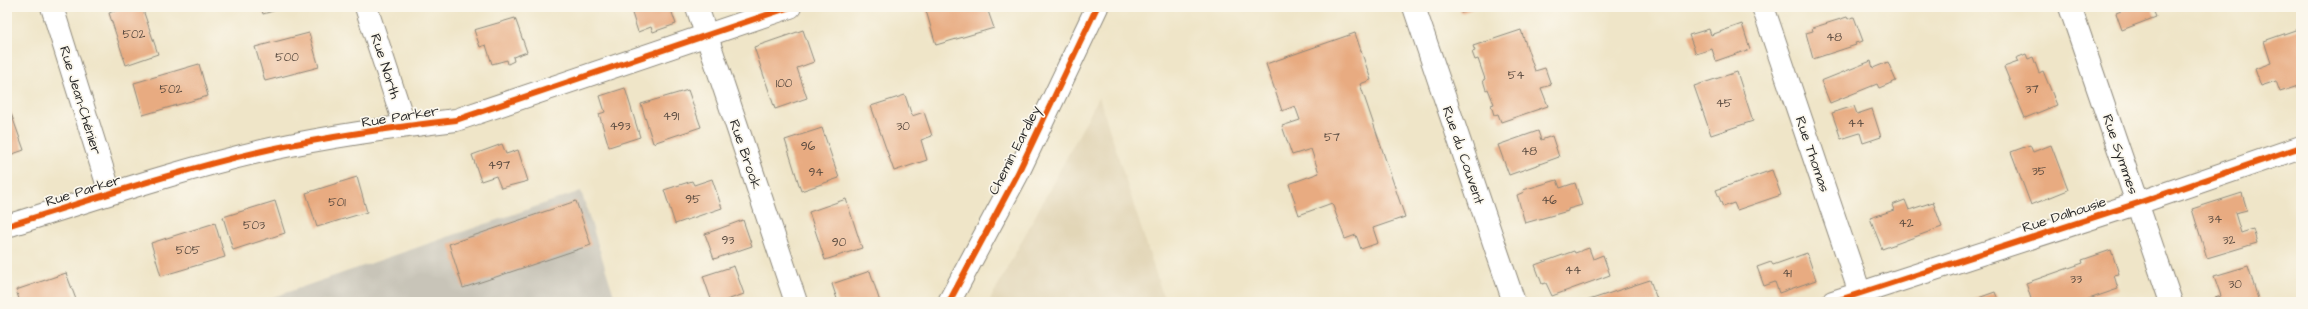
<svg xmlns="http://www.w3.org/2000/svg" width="2308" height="309" font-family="'Architects Daughter',sans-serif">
	<rect width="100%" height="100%" fill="#fbf7ec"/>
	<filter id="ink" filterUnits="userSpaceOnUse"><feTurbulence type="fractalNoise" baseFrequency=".025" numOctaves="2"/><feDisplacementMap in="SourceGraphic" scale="8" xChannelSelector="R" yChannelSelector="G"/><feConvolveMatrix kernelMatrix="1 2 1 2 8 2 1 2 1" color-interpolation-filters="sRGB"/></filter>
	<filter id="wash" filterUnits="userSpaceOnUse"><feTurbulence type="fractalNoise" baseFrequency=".012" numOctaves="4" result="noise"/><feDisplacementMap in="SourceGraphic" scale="16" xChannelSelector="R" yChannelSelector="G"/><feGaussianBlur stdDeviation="0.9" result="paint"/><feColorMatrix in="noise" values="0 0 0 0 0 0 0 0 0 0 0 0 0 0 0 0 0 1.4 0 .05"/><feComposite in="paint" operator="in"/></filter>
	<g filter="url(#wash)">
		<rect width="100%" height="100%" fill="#efe5c8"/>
		<polygon fill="#e2d6b7" points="1099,97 1165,302 989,302"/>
		<polygon fill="#c8c4b8" points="581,191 616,302 259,302"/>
		<g id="blocks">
			<g fill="#e8ab81">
				<polygon points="126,7 142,7 158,54 126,65 109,13"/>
				<polygon points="261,7 286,7 263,14"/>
				<polygon points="630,7 670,7 676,24 653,32 651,27 638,32"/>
				<polygon points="925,7 992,7 993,9 988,11 994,28 936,45"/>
				<polygon points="1459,7 1477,7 1461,13"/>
				<polygon points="2131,7 2152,7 2156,17 2122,30 2116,13"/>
				<polygon points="1847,17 1848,19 1854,17 1863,41 1855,43 1856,45 1813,59 1806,33 1813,31 1812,28"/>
				<polygon points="515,18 527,52 513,57 514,61 508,64 507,60 492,64 486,45 480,47 474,30"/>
				<polygon points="1742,24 1750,49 1716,61 1712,49 1696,54 1689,35 1709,29 1711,35"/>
				<polygon points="2301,28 2301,85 2280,92 2276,81 2261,86 2255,69 2271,63 2264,41"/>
				<polygon points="803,30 814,62 797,68 807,98 775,109 754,47"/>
				<polygon points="1521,30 1535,71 1545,68 1551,85 1541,88 1548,106 1501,122 1498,114 1494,115 1491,105 1494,104 1488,89 1486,90 1483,80 1485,79 1478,59 1475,60 1472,52 1475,51 1473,46"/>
				<polygon points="309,33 319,67 265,81 255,47"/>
				<polygon points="1355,33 1371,80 1360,84 1405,217 1373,228 1378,243 1361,249 1356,235 1345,239 1332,203 1299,215 1289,184 1319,173 1311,149 1292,155 1282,126 1300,120 1295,106 1282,111 1266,64"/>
				<polygon points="2026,54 2028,59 2033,57 2039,73 2043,71 2057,105 2025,118 2004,67 2018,62 2016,58"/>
				<polygon points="1871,61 1873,68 1888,62 1896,81 1879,88 1877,84 1830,103 1821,81"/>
				<polygon points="199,64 208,96 143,115 134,83"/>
				<polygon points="1737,72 1753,121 1711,135 1694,86"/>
				<polygon points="625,88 640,137 609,147 599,114 605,112 600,96"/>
				<polygon points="688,90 701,127 653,143 641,104"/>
				<polygon points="905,95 912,116 924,112 932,136 921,140 927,160 894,171 871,106"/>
				<polygon points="7,102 24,150 7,156"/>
				<polygon points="1854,106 1857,114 1872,109 1881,137 1863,143 1860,133 1841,139 1832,113"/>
				<polygon points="822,128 839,178 801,191 785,140"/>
				<polygon points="1538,131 1541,140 1552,136 1559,157 1509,175 1498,145"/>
				<polygon points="502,144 506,154 518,150 528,181 501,188 496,176 481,181 472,155"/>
				<polygon points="2030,145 2033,152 2051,145 2068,190 2031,205 2011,152"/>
				<polygon points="1772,170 1781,195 1737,210 1734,203 1723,207 1716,190"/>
				<polygon points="357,177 367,212 317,227 306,193"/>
				<polygon points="712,179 722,208 675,224 664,190 692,181 694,185"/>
				<polygon points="1557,180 1560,188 1575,183 1582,205 1568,209 1568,211 1525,223 1517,195 1524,192 1523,190"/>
				<polygon points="2242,193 2247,210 2235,213 2241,233 2253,229 2257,243 2207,258 2192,209"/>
				<polygon points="846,199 862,248 825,260 809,212"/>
				<polygon points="1905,200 1909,210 1933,202 1942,227 1882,249 1870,218 1894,210 1892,205"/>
				<polygon points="275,201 285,233 233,250 223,217"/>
				<polygon points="576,201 591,245 463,288 449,244"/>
				<polygon points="743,220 752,246 714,259 705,234"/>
				<polygon points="215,223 225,257 161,276 151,243"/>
				<polygon points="1589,248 1593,259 1603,255 1610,275 1552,296 1546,283 1542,284 1535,265 1574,251 1575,253"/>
				<polygon points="2111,250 2119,274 2114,275 2118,289 2080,302 2032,302 2026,283 2083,263 2082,260"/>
				<polygon points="1807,253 1816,280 1779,293 1775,282 1764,286 1757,267 1771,262 1773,265"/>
				<polygon points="734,266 744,294 721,302 712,302 703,276"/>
				<polygon points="2248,266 2259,302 2217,302 2215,298 2221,296 2214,276"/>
				<polygon points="870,271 880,302 838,302 832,284"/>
				<polygon points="66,273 77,302 20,302 16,290"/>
				<polygon points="1650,280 1658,302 1583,302"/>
				<polygon points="1995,292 1999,302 1967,302"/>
			</g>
		</g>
	</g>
	<g filter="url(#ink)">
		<use href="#blocks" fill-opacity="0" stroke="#8d887a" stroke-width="1"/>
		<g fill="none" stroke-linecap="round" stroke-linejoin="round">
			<g stroke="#8d887a" stroke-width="24">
				<g id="street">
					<polyline points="52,7 110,193"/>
					<polyline points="366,7 405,126"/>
					<polyline points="697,7 796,302"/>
					<polyline points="1414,7 1514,302"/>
					<polyline points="1763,7 1863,302"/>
					<polyline points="2070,7 2171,302"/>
					<path d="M7 226C94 199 182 169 271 149 332 136 395 127 456 120L790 7"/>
					<polyline points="1833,302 2138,203 2301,147"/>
				</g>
			</g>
			<g stroke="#8d887a" stroke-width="24">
				<polyline id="secondary" points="949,302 1017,175 1097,7"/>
			</g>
			<use href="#street" stroke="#fff" stroke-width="22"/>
			<use href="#secondary" stroke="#fff" stroke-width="22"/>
			<g stroke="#fbf7ec" stroke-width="8">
				<g id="cycleway">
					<path d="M7 226C94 199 182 169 271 149 332 136 395 127 456 120L790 7"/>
					<polyline points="949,302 1017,175 1097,7"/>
					<polyline points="1833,302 2138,203 2301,147"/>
				</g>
			</g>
			<use href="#cycleway" stroke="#e8590c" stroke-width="6"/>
		</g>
	</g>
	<g text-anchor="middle" stroke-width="3.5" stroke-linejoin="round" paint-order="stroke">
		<g font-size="12" fill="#5a4b40">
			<text x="134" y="38">502</text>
			<text x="1834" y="41">48</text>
			<text x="287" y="61">500</text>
			<text x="1516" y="79">54</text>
			<text x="784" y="87">100</text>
			<text x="171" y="93">502</text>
			<text x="2032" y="93">37</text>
			<text x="1724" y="107">45</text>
			<text x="671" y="120">491</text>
			<text x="1856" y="127">44</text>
			<text x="620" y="130">493</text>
			<text x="903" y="130">30</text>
			<text x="1332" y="141">57</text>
			<text x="808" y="150">96</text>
			<text x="1529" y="155">48</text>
			<text x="499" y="169">497</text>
			<text x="2039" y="175">35</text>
			<text x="816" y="176">94</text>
			<text x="693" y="203">95</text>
			<text x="1549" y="204">46</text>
			<text x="337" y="206">501</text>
			<text x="2215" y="223">34</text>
			<text x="1906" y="227">42</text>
			<text x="254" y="229">503</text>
			<text x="728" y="244">93</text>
			<text x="2229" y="244">32</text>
			<text x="839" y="246">90</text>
			<text x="188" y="254">505</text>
			<text x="1573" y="274">44</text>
			<text x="1787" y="277">41</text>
			<text x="2076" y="283">33</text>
			<text x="2235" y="288">30</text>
		</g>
		<g font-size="14" fill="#2b2b2b" stroke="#fbf7ec">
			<text transform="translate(386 66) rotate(72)" y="5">Rue North</text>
			<text transform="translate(81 100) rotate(73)" y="5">Rue Jean-Chénier</text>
			<text transform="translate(400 116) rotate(-9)" y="5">Rue Parker</text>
			<text transform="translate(1014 150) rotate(-63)" y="5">Chemin Eardley</text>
			<text transform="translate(746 154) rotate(71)" y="5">Rue Brook</text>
			<text transform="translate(1813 154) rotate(71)" y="5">Rue Thomas</text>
			<text transform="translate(2121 154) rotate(71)" y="5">Rue Symmes</text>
			<text transform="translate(1464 155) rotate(71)" y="5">Rue du Couvent</text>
			<text transform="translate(83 190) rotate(-17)" y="5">Rue Parker</text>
			<text transform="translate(2064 214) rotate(-18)" y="5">Rue Dalhousie</text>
		</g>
	</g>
	<rect width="2308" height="309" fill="none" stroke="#fbf7ec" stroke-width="24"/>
</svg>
